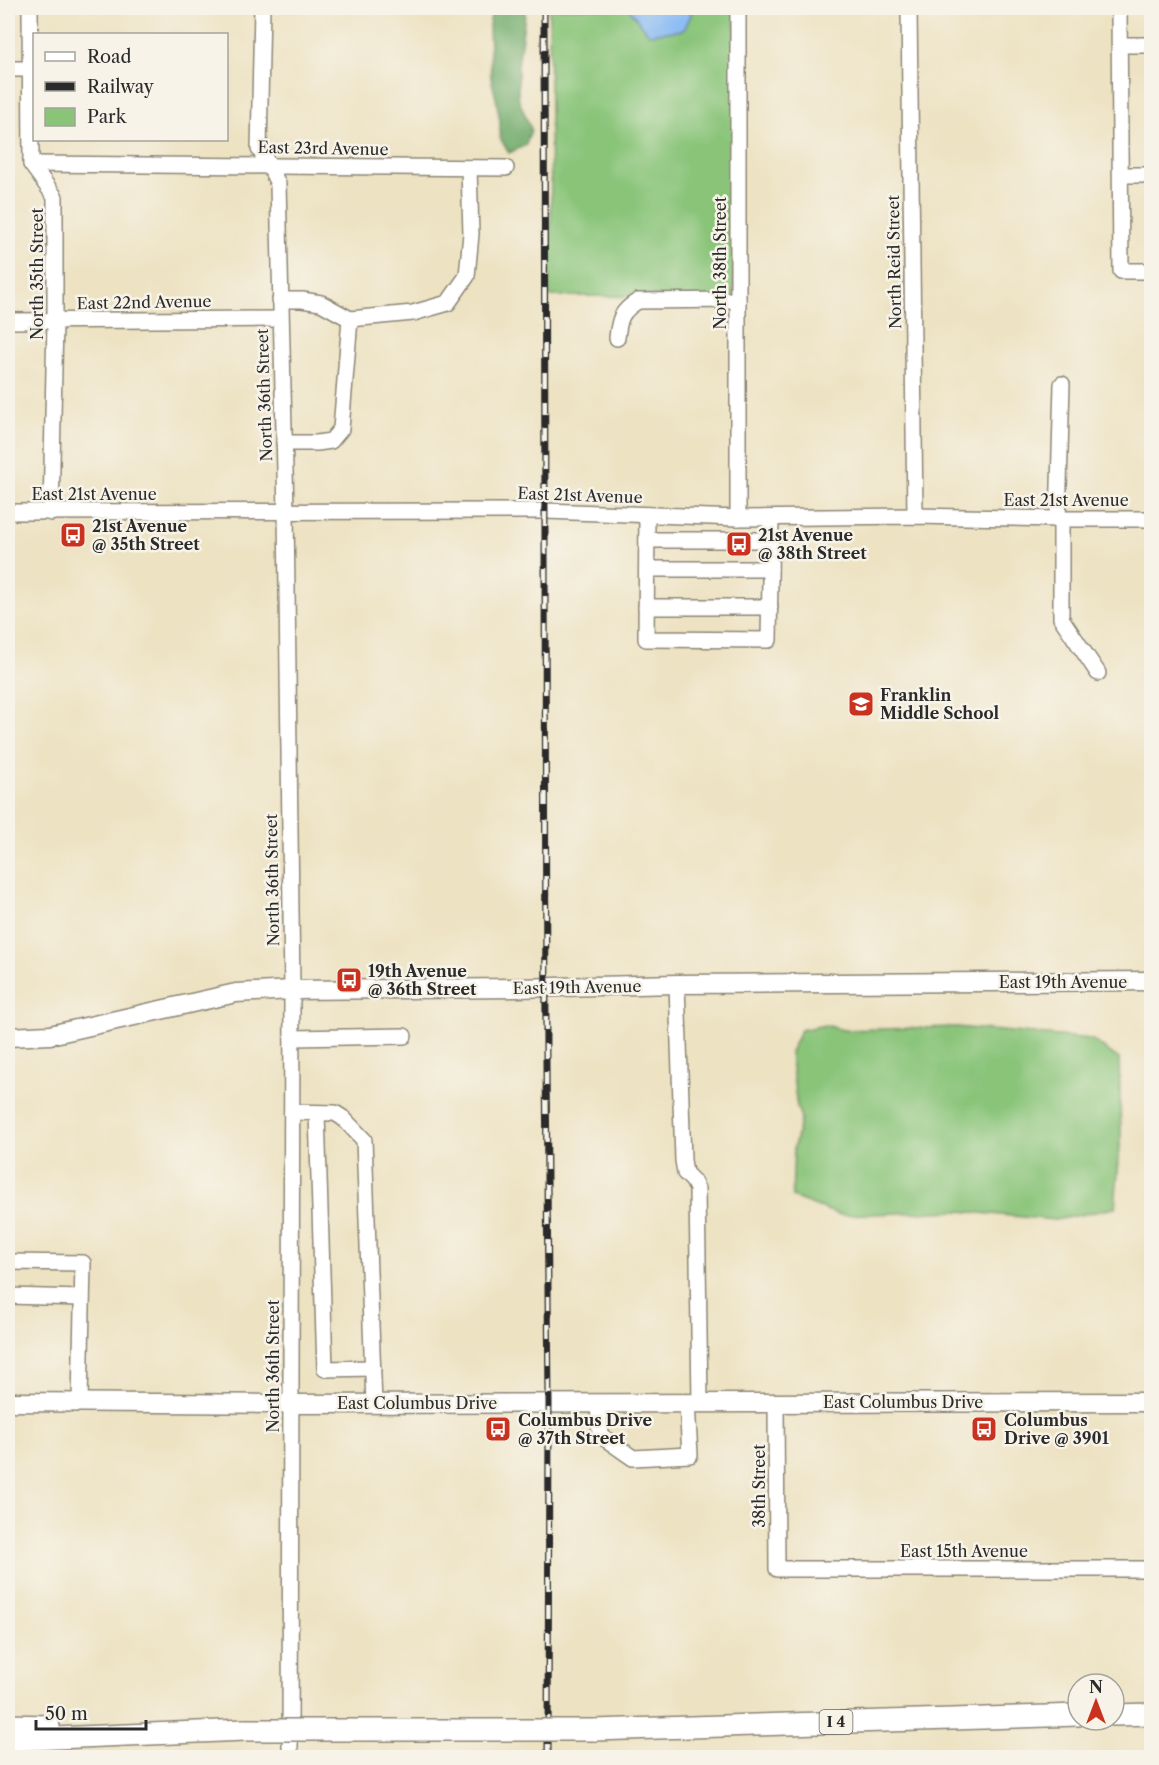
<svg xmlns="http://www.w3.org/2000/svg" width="1159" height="1765" font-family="'Libre Caslon Text',serif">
	<rect width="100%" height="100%" fill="#f7f3e8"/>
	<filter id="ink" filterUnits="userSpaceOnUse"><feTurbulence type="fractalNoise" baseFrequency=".0167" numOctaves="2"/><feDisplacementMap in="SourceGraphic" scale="12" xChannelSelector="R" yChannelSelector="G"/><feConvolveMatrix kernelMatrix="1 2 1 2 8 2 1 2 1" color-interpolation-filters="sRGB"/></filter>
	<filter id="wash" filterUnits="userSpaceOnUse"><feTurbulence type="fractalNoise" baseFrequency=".008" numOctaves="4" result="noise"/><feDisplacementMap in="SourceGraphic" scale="24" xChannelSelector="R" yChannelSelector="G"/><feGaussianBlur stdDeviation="1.35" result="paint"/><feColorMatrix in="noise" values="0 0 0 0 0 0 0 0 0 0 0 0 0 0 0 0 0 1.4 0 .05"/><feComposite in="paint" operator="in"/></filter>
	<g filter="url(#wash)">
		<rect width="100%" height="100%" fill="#ede2c2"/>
		<g fill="#89c479" stroke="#5a7852" stroke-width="1.5">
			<polygon points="549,8 735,8 734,297 549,296 551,210"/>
			<polygon points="825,1025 843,1030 956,1027 1091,1039 1119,1059 1121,1134 1115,1208 1055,1220 959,1211 840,1215 792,1197 794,1147 801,1118 797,1107 790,1052 801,1030"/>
		</g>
		<polygon fill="#6eaa69" stroke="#4c6a4a" stroke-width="1.5" points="493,8 526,8 518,65 518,98 531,129 526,145 509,153 500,138 500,121 496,98 491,78 489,25"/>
		<polygon fill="#87baf4" stroke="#597290" stroke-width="1.5" points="628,8 690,8 691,15 684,30 649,34"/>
	</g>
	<g filter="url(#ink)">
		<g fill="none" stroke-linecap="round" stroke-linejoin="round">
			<g stroke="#8c8676" stroke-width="18">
				<g id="minor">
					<polyline points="30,8 31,164 55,197 55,321 51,513"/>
					<polyline points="262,8 259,149 269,165 278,184 286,511 292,990 290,1758"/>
					<polyline points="738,8 738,518"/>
					<polyline points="909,8 915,516"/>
					<polyline points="1119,8 1121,271 1152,271"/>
					<polyline points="1120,45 1152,45"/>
					<polyline points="8,69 30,69"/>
					<polyline points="31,164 506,168"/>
					<polyline points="1121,175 1152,175"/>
					<polyline points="280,300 302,300 321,303 350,319 413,313 448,303 467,276 471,234 469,168"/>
					<polyline points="8,321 280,319"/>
					<path d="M617 338C619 319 621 311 638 301L738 300"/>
					<polyline points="284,443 317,443 331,441 341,429 350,319"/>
					<polyline points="8,512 545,511 738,518 915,516 1058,519 1152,519"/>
					<polyline points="647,515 646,639 769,640 771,518"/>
					<polyline points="1058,519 1062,384"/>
					<polyline points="1061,519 1061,618 1098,673"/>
					<polyline points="647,540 771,540"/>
					<polyline points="647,569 770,569"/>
					<polyline points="646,607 770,607"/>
					<polyline points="677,984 683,1160 685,1173 693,1181 697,1189 700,1403"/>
					<polyline points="292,1038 404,1036"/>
					<polyline points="292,1112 335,1113 343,1118 364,1140 374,1404"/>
					<polyline points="317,1113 325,1369 373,1368"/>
					<polyline points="8,1262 83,1263 80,1402"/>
					<polyline points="8,1296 82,1298"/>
					<polyline points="598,1403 600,1435 633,1458 690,1455 687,1403"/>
					<polyline points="776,1403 777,1569 1152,1569"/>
				</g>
			</g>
			<g stroke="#8c8676" stroke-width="21">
				<g id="major">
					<polyline points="8,1037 50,1035 236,993 292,990 516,988 677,984 1152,981"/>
					<polyline points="8,1402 291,1404 1152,1402"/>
				</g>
			</g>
			<g stroke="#8c8676" stroke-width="24">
				<g id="highway">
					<polyline points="1114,1715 1152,1714"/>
					<polyline points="8,1725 49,1726"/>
					<polyline points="594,1730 1078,1715"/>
					<polyline points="8,1740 245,1730"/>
				</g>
			</g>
			<use href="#minor" stroke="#fff" stroke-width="15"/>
			<use href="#major" stroke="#fff" stroke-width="18"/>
			<use href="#highway" stroke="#fff" stroke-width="21"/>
			<g stroke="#2b2b2b" stroke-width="7">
				<polyline id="rail" points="544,8 546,1064 549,1403 548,1758"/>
			</g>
			<use href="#rail" stroke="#f7f3e8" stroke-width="4.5" stroke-dasharray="14" stroke-linecap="butt"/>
			<g stroke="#8c8676" stroke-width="24" stroke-linecap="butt">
				<polyline id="highway-bridge" points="245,1730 594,1730"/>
			</g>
			<use href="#highway-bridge" stroke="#fff" stroke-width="21"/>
		</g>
	</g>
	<defs>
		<g id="bus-square" transform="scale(1.35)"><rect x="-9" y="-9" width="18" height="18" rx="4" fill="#c8321e" stroke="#f7f3e8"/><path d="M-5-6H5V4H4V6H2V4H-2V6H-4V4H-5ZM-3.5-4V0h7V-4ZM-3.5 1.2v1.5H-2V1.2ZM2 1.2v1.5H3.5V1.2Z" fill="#fff"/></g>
		<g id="school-square" transform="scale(1.35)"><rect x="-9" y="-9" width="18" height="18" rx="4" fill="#c8321e" stroke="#f7f3e8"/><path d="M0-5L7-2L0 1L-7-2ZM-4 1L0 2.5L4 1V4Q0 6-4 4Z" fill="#fff"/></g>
	</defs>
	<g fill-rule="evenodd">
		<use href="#bus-square" x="73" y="535"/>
		<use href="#bus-square" x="739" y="544"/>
		<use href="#school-square" x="861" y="704"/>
		<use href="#bus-square" x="349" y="980"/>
		<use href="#bus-square" x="498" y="1429"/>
		<use href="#bus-square" x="984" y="1429"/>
	</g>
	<g text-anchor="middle" stroke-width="5" stroke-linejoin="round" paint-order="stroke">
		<rect fill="#f7f3e8" stroke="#686764" stroke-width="1.5" x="819.5" y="1710" width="33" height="24" rx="4.5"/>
		<g font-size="15" font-weight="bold" fill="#2b2b2b">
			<text x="836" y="1727">I 4</text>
		</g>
		<g font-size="16" fill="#2b2b2b" stroke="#f7f3e8">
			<text transform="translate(323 148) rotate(1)" y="6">East 23rd Avenue</text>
			<text transform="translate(894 262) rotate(-91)" y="6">North Reid Street</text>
			<text transform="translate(720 263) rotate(-90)" y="6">North 38th Street</text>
			<text transform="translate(37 274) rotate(-90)" y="6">North 35th Street</text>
			<text transform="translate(144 302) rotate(-1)" y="6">East 22nd Avenue</text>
			<text transform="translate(264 395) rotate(-92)" y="6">North 36th Street</text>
			<text x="94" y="500">East 21st Avenue</text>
			<text transform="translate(580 495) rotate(2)" y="6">East 21st Avenue</text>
			<text x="1066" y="506">East 21st Avenue</text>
			<text transform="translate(272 880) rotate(-91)" y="6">North 36th Street</text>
			<text x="1063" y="988">East 19th Avenue</text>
			<text transform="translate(577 987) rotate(-1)" y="6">East 19th Avenue</text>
			<text transform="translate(273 1366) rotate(-90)" y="6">North 36th Street</text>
			<text x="903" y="1408">East Columbus Drive</text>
			<text x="417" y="1409">East Columbus Drive</text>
			<text transform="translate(759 1486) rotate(-90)" y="6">38th Street</text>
			<text x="964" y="1557">East 15th Avenue</text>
		</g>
		<g font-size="16" font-weight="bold" fill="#2b2b2b" stroke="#f7f3e8" text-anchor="start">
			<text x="92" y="532">21st Avenue<tspan x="92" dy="18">@ 35th Street</tspan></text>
			<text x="758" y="541">21st Avenue<tspan x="758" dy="18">@ 38th Street</tspan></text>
			<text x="880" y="701">Franklin<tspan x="880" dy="18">Middle School</tspan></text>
			<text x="368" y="977">19th Avenue<tspan x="368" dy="18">@ 36th Street</tspan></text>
			<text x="518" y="1426">Columbus Drive<tspan x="518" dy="18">@ 37th Street</tspan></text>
			<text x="1004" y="1426">Columbus<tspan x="1004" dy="18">Drive @ 3901</tspan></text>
		</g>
	</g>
	<rect width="1159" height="1765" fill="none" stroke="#f7f3e8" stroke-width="30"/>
	<rect x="33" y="33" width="195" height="108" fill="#f7f3e8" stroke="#a5a39c" stroke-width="1.5"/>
	<rect x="45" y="52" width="30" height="9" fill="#ffffff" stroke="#a5a39c" stroke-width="1.5"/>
	<text x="87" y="63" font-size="18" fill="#2b2b2b">Road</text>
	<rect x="45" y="82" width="30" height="9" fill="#2b2b2b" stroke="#a5a39c" stroke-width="1.5"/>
	<text x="87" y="93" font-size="18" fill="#2b2b2b">Railway</text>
	<rect x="45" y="108" width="30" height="18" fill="#89c479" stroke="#a5a39c" stroke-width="1.5"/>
	<text x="87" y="123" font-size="18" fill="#2b2b2b">Park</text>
	<g transform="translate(1096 1702)"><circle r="28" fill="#f7f3e8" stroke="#a5a39c" stroke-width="1.5"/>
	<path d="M0-4.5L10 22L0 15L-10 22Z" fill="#c8321e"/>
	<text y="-9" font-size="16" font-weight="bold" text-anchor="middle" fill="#2b2b2b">N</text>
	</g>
	<path d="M36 1720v9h110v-9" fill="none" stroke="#2b2b2b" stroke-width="3"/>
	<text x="45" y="1720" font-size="18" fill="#2b2b2b" stroke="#f7f3e8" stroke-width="4.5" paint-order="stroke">50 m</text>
</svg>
